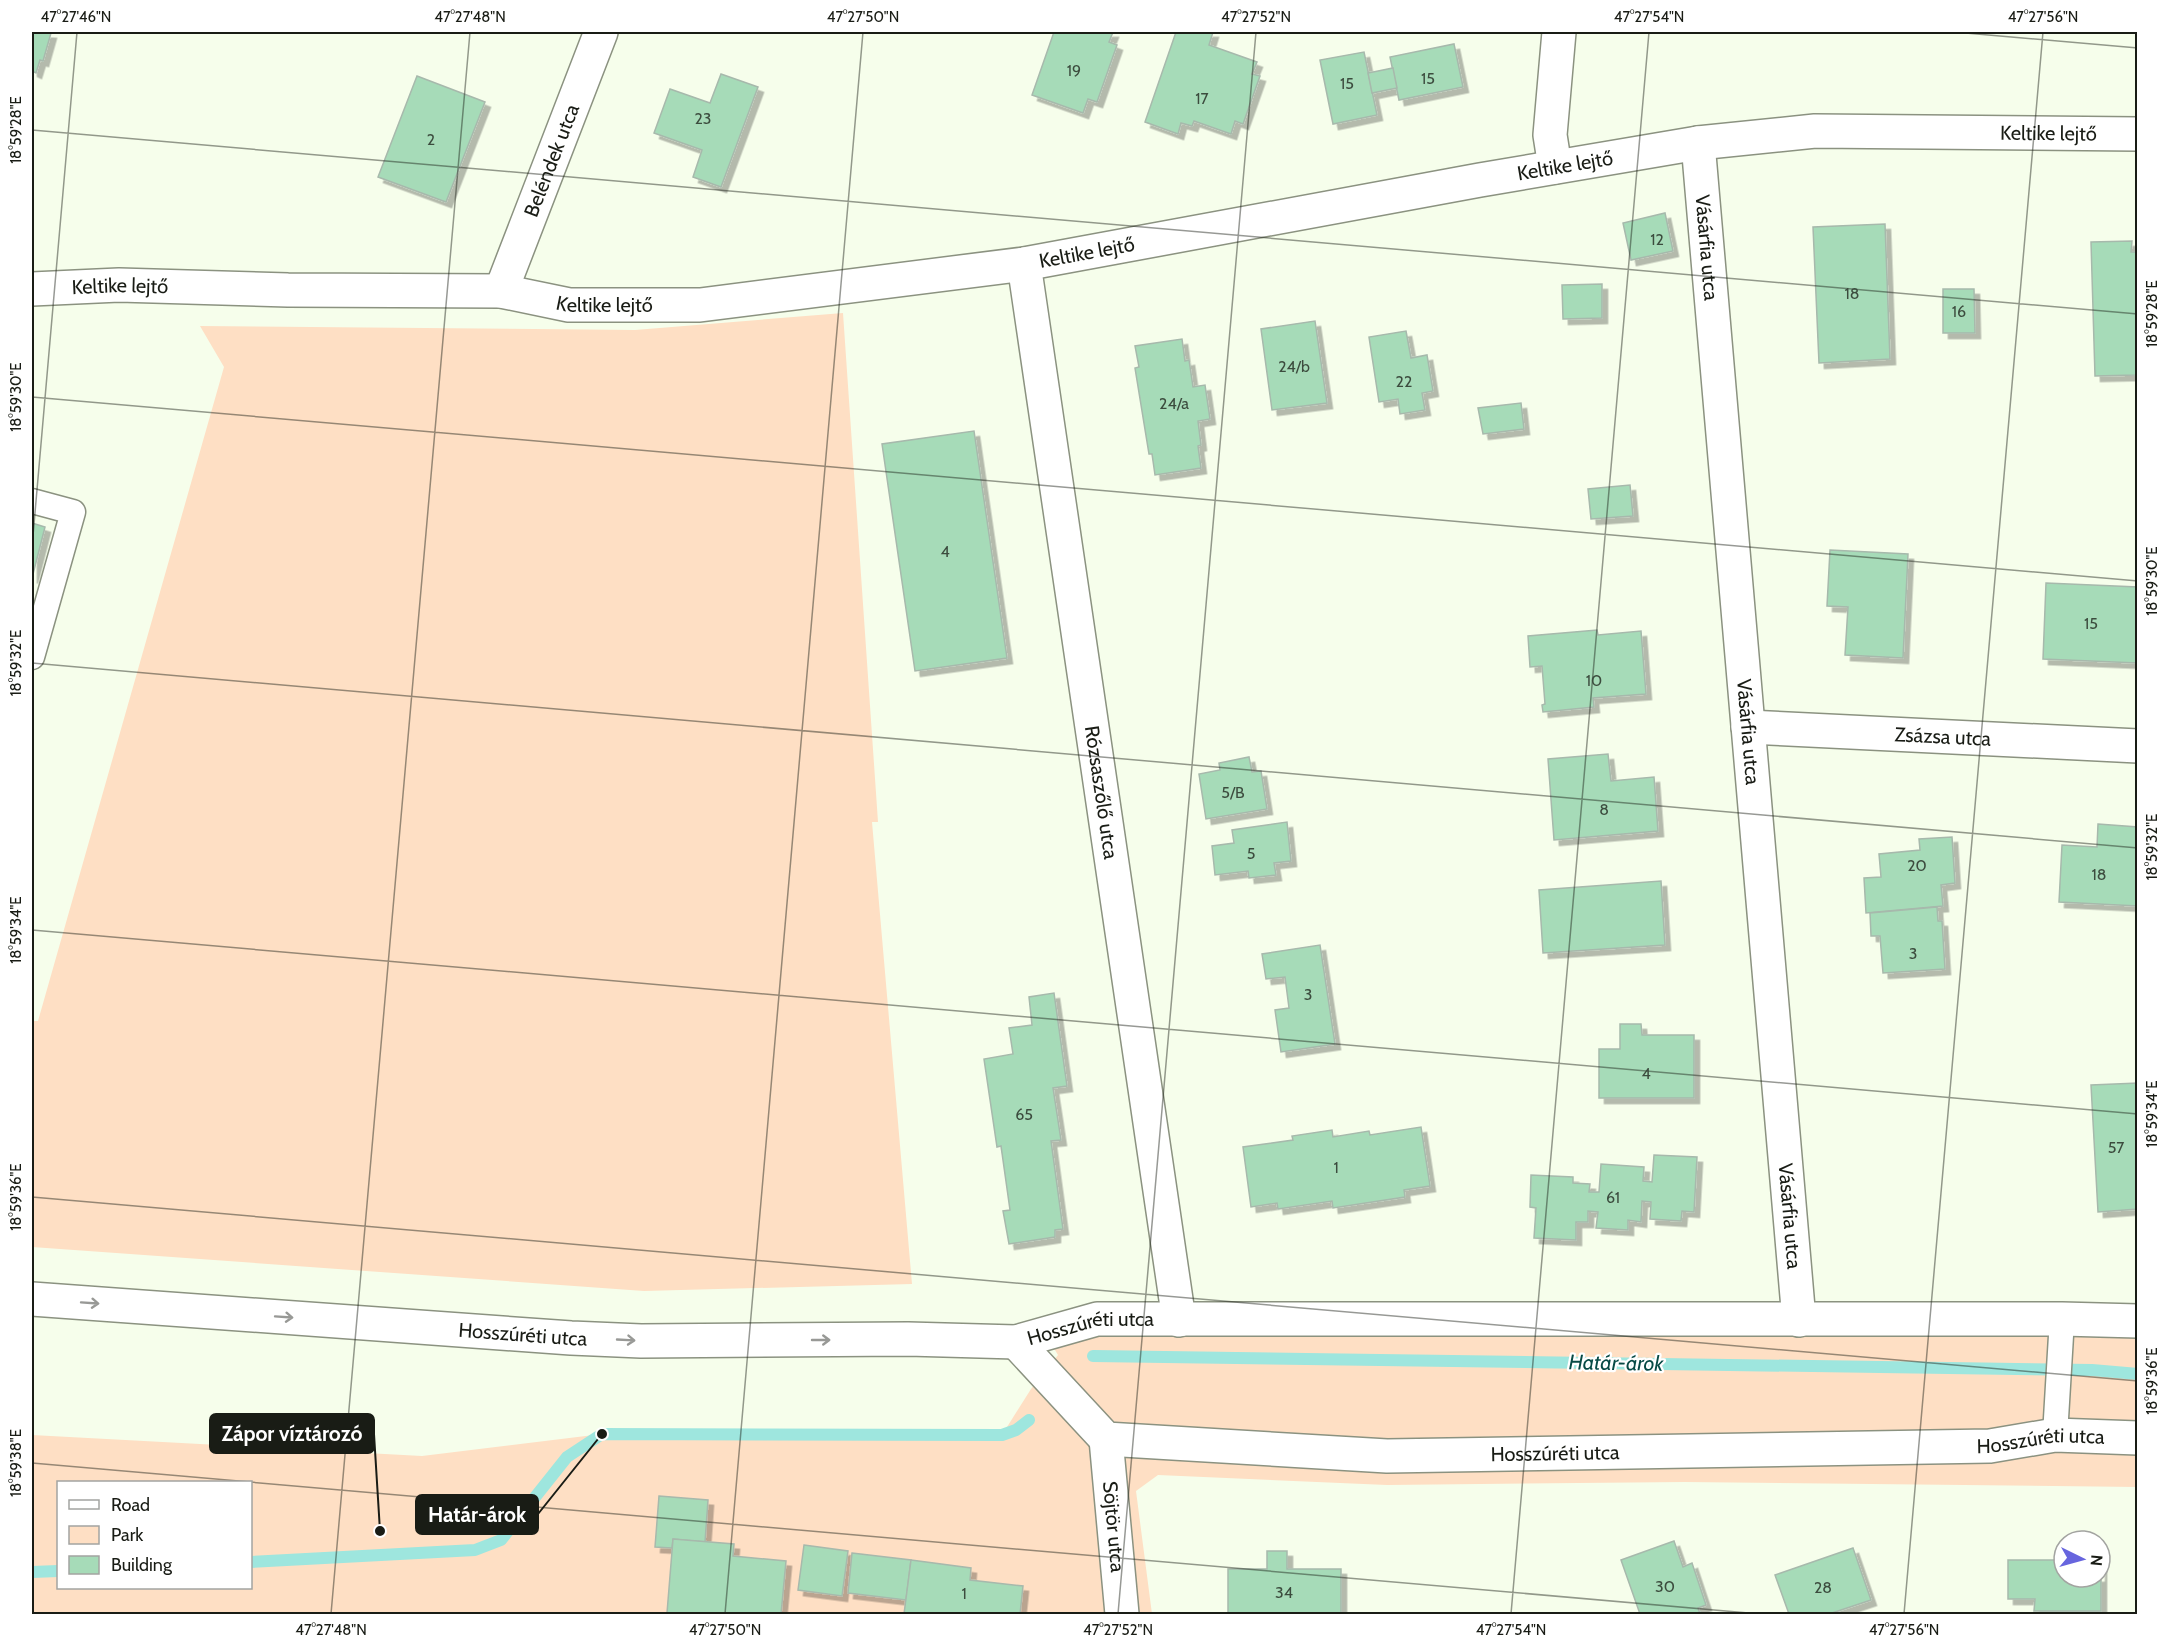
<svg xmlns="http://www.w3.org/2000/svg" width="2169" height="1646" font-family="Cabin,sans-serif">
	<defs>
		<filter id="shadow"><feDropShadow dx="5.5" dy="5.5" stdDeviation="0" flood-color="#0004"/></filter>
	</defs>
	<rect width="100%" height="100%" fill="#f6feeb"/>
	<g fill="#fedfc4" fill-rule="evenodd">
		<polygon points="843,313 878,822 872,822 912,1284 644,1291 32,1247 32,1021 38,1021 224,367 200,326 635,330"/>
		<path d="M1066 1333 2138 1336 2137 1487 1685 1482 1387 1485 1158 1475 1136 1491 1152 1614H32V1435L422 1456 602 1434 1002 1435 1031 1389 1058 1355 1052 1345ZM58 1482H250V1588H58Z"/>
	</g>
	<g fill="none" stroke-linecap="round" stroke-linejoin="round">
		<g stroke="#9ee6de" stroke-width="12">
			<polyline points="1093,1356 2092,1370 2138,1374"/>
			<polyline points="250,1562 475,1550 501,1540 567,1457 602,1434 1002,1435 1016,1430 1029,1420"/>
			<polyline points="32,1572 58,1571"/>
		</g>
	</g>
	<g fill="#a6dbb8" stroke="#a7b9ac" stroke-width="1.5" filter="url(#shadow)">
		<polygon points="32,32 51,33 43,61 40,60 36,73 32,71"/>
		<polygon points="1054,32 1113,32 1109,42 1117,45 1097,102 1088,99 1083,113 1032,95"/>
		<polygon points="1176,32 1213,32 1209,45 1257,62 1252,74 1260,76 1243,124 1235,121 1231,134 1194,121 1192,126 1181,123 1178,134 1145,122"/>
		<polygon points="1454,44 1463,87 1399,100 1390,57"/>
		<polygon points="1364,52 1377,115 1333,124 1320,60"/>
		<polygon points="1393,68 1397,88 1372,93 1368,73"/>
		<polygon points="721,74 758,87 721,187 693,177 702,150 654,133 670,89 710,103"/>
		<polygon points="417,76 485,102 446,202 378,177"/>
		<polygon points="1665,213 1673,251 1631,260 1623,223"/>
		<polygon points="1885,224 1890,359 1819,363 1813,227"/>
		<polygon points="2132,241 2131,252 2138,252 2136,375 2095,376 2091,242"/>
		<polygon points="1602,284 1602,318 1563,319 1562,285"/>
		<polygon points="1943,289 1974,289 1975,333 1943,333"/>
		<polygon points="1315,321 1327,403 1272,410 1261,329"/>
		<polygon points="1406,331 1411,358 1427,355 1433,391 1422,393 1425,410 1400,414 1398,399 1379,402 1369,337"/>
		<polygon points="1182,339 1185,361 1189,360 1193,387 1205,385 1210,419 1198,421 1201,445 1198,446 1201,468 1155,475 1152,454 1149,454 1135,368 1139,367 1135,346"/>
		<polygon points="1521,403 1524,429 1483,434 1478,408"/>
		<polygon points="974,431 1007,658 915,671 882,444"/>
		<polygon points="1630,485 1633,516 1591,519 1588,489"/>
		<polygon points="32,523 45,527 32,578"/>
		<polygon points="1830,550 1908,554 1903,658 1845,655 1848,607 1827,606"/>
		<polygon points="2046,583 2138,587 2138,663 2043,659"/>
		<polygon points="1597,630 1598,635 1641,631 1646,694 1593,698 1594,707 1543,712 1542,705 1545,704 1542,666 1530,667 1528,636"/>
		<polygon points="1608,754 1611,781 1654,777 1658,831 1554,840 1548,759"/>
		<polygon points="1249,757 1252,772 1261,771 1267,809 1206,819 1199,774 1220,770 1219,763"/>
		<polygon points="1287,822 1291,861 1274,863 1276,875 1249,878 1248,871 1215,875 1212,846 1234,843 1232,830"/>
		<polygon points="2098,824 2138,827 2138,906 2059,902 2062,845 2097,847"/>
		<polygon points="1952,837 1955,883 1941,885 1943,906 1866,913 1864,878 1881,877 1879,854 1920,850 1919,839"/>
		<polygon points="1661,881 1665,945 1543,953 1539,890"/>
		<polygon points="1937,907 1938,921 1942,921 1945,969 1883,973 1880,936 1871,936 1870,913"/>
		<polygon points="1320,945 1335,1044 1281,1052 1275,1010 1289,1008 1285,977 1266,979 1262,954"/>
		<polygon points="1054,993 1067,1086 1053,1088 1061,1140 1051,1141 1063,1229 1055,1230 1055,1237 1009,1244 1003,1211 1010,1210 1001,1146 997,1147 984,1059 1013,1054 1009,1028 1032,1025 1029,997"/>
		<polygon points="1620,1024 1641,1024 1642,1035 1694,1035 1694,1098 1599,1098 1599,1049 1620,1049"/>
		<polygon points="2138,1083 2138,1209 2098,1212 2091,1085"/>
		<polygon points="1421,1127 1430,1186 1404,1190 1405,1197 1333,1208 1332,1201 1278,1209 1277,1203 1251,1207 1243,1147 1293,1140 1292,1136 1332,1130 1333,1137 1369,1131 1370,1135"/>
		<polygon points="1654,1155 1697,1157 1694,1212 1682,1211 1681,1221 1650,1219 1651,1202 1642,1201 1641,1222 1628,1220 1628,1230 1596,1228 1598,1212 1588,1211 1588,1222 1576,1222 1576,1240 1534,1238 1536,1208 1530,1207 1531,1175 1573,1177 1573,1183 1590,1184 1589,1192 1599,1192 1601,1164 1644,1167 1643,1181 1652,1182"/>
		<polygon points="659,1496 708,1500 705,1542 673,1539 672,1548 655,1547"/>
		<polygon points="673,1539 734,1544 733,1556 786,1561 781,1614 667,1613"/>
		<polygon points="1674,1541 1683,1567 1692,1563 1706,1605 1698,1608 1700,1614 1640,1614 1621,1560"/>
		<polygon points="804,1545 848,1551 842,1596 798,1590"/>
		<polygon points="1853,1548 1871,1600 1829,1614 1789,1614 1775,1575"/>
		<polygon points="1267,1551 1287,1551 1287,1569 1341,1569 1341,1614 1228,1614 1228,1569 1267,1569"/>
		<polygon points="852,1553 911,1560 906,1600 848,1593"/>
		<polygon points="911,1560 971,1568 970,1580 1023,1586 1020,1614 904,1614"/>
		<polygon points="2008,1560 2064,1560 2064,1577 2100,1577 2101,1560 2101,1611 2034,1611 2035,1599 2008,1599"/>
	</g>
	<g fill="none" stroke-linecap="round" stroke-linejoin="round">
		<g stroke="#8b9280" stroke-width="27">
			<g id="service">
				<polyline points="32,501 73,512 32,657"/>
				<polyline points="2055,1435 2062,1319"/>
			</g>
		</g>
		<g stroke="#8b9280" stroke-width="36">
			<g id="minor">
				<path id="s1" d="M1698 143 1799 1320"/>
				<polyline points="1555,167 1550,135 1559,32"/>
				<path id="s2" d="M1024 264 1179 1320"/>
				<path id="s3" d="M32 289 119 285 288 290 501 291 569 305H700L1024 264 1480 180 1698 143 1815 131 2138 134"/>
				<path id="s4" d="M501 291 601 32"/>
				<path id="s5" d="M1748 727 2138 746"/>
				<path id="s6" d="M32 1299 571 1338 641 1341 908 1339 1016 1342 1097 1319H2062L2138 1321"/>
				<path id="s7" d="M1016 1342 1106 1439 1387 1456 1990 1446 2055 1435 2138 1438"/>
				<path id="s8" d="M1106 1439 1122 1614"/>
			</g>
		</g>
		<use href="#service" stroke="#fff" stroke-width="24"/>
		<use href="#minor" stroke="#fff" stroke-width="33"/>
	</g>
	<defs><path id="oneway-shaft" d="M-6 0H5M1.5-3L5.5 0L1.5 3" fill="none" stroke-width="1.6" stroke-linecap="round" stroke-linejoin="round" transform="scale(1.5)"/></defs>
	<g stroke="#989996">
		<use href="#oneway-shaft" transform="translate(90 1303) rotate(4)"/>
		<use href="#oneway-shaft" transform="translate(284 1317) rotate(4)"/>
		<use href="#oneway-shaft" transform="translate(626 1340) rotate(3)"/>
		<use href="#oneway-shaft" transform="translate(821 1340)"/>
	</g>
	<path fill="none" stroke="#191c15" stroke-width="1.5" stroke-opacity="0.45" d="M1954 32 2138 48M32 130 2138 314M32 397 2138 581M32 547 77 32M32 663 2138 848M32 930 2138 1114M32 1197 2138 1381M32 1463 1760 1614M331 1614 470 32M725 1614 863 32M1118 1614 1256 32M1511 1614 1649 32M1904 1614 2043 32"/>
	<g text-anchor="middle" stroke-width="4.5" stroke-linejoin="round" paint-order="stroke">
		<g font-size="16" fill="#3c4c3e">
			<text x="1074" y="76">19</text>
			<text x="1428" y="84">15</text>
			<text x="1347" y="89">15</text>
			<text x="1202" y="104">17</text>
			<text x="703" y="124">23</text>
			<text x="431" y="145">2</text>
			<text x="1657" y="245">12</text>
			<text x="1852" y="299">18</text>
			<text x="1959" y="317">16</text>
			<text x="1294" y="372">24/b</text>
			<text x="1404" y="387">22</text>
			<text x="1174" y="409">24/a</text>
			<text x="945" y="557">4</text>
			<text x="2091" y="629">15</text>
			<text x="1594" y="686">10</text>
			<text x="1233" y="798">5/B</text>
			<text x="1604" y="815">8</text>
			<text x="1251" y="859">5</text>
			<text x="1917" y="871">20</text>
			<text x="2099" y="880">18</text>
			<text x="1913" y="959">3</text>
			<text x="1308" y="1000">3</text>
			<text x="1646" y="1079">4</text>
			<text x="1024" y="1120">65</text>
			<text x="2116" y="1153">57</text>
			<text x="1336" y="1173">1</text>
			<text x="1613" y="1203">61</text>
			<text x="1665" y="1592">30</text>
			<text x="1823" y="1593">28</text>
			<text x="1284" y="1598">34</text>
			<text x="964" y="1599">1</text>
		</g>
		<g font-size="20" fill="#191c15" stroke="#fff">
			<text dy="7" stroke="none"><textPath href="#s3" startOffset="2032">Keltike lejtő</textPath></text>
			<text dy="7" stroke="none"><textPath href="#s4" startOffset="140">Beléndek utca</textPath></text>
			<text dy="7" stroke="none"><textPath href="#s3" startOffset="1546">Keltike lejtő</textPath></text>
			<text dy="7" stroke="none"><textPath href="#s1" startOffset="105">Vásárfia utca</textPath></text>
			<text dy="7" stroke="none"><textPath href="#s3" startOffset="1060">Keltike lejtő</textPath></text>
			<text dy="7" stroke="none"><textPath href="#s3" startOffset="88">Keltike lejtő</textPath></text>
			<text dy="7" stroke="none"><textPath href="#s3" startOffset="574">Keltike lejtő</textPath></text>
			<text dy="7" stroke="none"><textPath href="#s1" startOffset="591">Vásárfia utca</textPath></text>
			<text dy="7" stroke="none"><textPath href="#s5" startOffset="195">Zsázsa utca</textPath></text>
			<text dy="7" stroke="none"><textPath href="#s2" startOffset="534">Rózsaszőlő utca</textPath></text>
			<text dy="7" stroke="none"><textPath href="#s1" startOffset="1077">Vásárfia utca</textPath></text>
			<text dy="7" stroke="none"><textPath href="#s6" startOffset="1062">Hosszúréti utca</textPath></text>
			<text dy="7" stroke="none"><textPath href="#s6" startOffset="492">Hosszúréti utca</textPath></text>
			<text dy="7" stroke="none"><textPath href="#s7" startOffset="1068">Hosszúréti utca</textPath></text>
			<text dy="7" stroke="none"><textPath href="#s7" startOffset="582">Hosszúréti utca</textPath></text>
			<text dy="7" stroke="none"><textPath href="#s8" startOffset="88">Söjtör utca</textPath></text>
		</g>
		<g font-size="21" font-style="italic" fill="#074a45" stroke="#fff">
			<text transform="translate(1616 1363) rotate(1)" y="7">Határ-árok</text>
		</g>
	</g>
	<path fill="none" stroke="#191c15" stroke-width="2" d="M380 1531L374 1434M602 1434L538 1514"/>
	<g fill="#191c15" stroke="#fff" stroke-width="2">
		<circle cx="380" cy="1531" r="6"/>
		<circle cx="602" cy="1434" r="6"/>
	</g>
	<g fill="#191c15" stroke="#191c15" stroke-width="2">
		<rect x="210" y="1414" width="164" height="39" rx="6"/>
		<rect x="416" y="1495" width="122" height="39" rx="6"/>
	</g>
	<g font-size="21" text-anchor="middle" font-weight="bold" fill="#fff">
		<text x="292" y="1441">Zápor víztározó</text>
		<text x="477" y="1522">Határ-árok</text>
	</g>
	<rect width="2169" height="1646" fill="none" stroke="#ffffff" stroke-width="66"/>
	<rect x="57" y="1481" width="195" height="108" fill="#ffffff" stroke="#a3a4a1" stroke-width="1.5"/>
	<rect x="69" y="1500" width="30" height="9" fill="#ffffff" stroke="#a3a4a1" stroke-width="1.5"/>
	<text x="111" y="1511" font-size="18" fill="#191c15">Road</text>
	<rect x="69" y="1526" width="30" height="18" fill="#fedfc4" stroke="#a3a4a1" stroke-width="1.5"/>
	<text x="111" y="1541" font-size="18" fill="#191c15">Park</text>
	<rect x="69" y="1556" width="30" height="18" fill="#a6dbb8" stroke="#a3a4a1" stroke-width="1.5"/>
	<text x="111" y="1571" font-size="18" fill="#191c15">Building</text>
	<g transform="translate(2082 1559) rotate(95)"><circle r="28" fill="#ffffff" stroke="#a3a4a1" stroke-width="1.5"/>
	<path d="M0-4.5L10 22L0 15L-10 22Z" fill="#6765de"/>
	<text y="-9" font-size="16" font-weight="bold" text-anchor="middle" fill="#191c15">N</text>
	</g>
	<rect x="33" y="33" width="2103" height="1580" fill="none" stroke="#191c15" stroke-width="2"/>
	<g font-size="15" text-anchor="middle" fill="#191c15">
		<text x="76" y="22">47°27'46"N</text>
		<text x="470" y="22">47°27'48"N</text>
		<text x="863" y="22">47°27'50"N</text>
		<text x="1256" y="22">47°27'52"N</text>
		<text x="1649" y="22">47°27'54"N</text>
		<text x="2043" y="22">47°27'56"N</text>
		<text transform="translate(16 130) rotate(-90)" y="5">18°59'28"E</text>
		<text transform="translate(2152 314) rotate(-90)" y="5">18°59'28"E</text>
		<text transform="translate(16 397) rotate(-90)" y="5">18°59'30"E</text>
		<text transform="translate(2152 581) rotate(-90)" y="5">18°59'30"E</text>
		<text transform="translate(16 663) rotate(-90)" y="5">18°59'32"E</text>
		<text transform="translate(2152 847) rotate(-90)" y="5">18°59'32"E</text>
		<text transform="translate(16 930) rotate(-90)" y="5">18°59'34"E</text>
		<text transform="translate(2152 1114) rotate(-90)" y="5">18°59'34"E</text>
		<text transform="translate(16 1197) rotate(-90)" y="5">18°59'36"E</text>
		<text transform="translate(2152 1381) rotate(-90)" y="5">18°59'36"E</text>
		<text transform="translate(16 1463) rotate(-90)" y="5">18°59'38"E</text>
		<text x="331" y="1635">47°27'48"N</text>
		<text x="725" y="1635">47°27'50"N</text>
		<text x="1118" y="1635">47°27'52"N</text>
		<text x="1511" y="1635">47°27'54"N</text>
		<text x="1904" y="1635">47°27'56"N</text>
	</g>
</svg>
